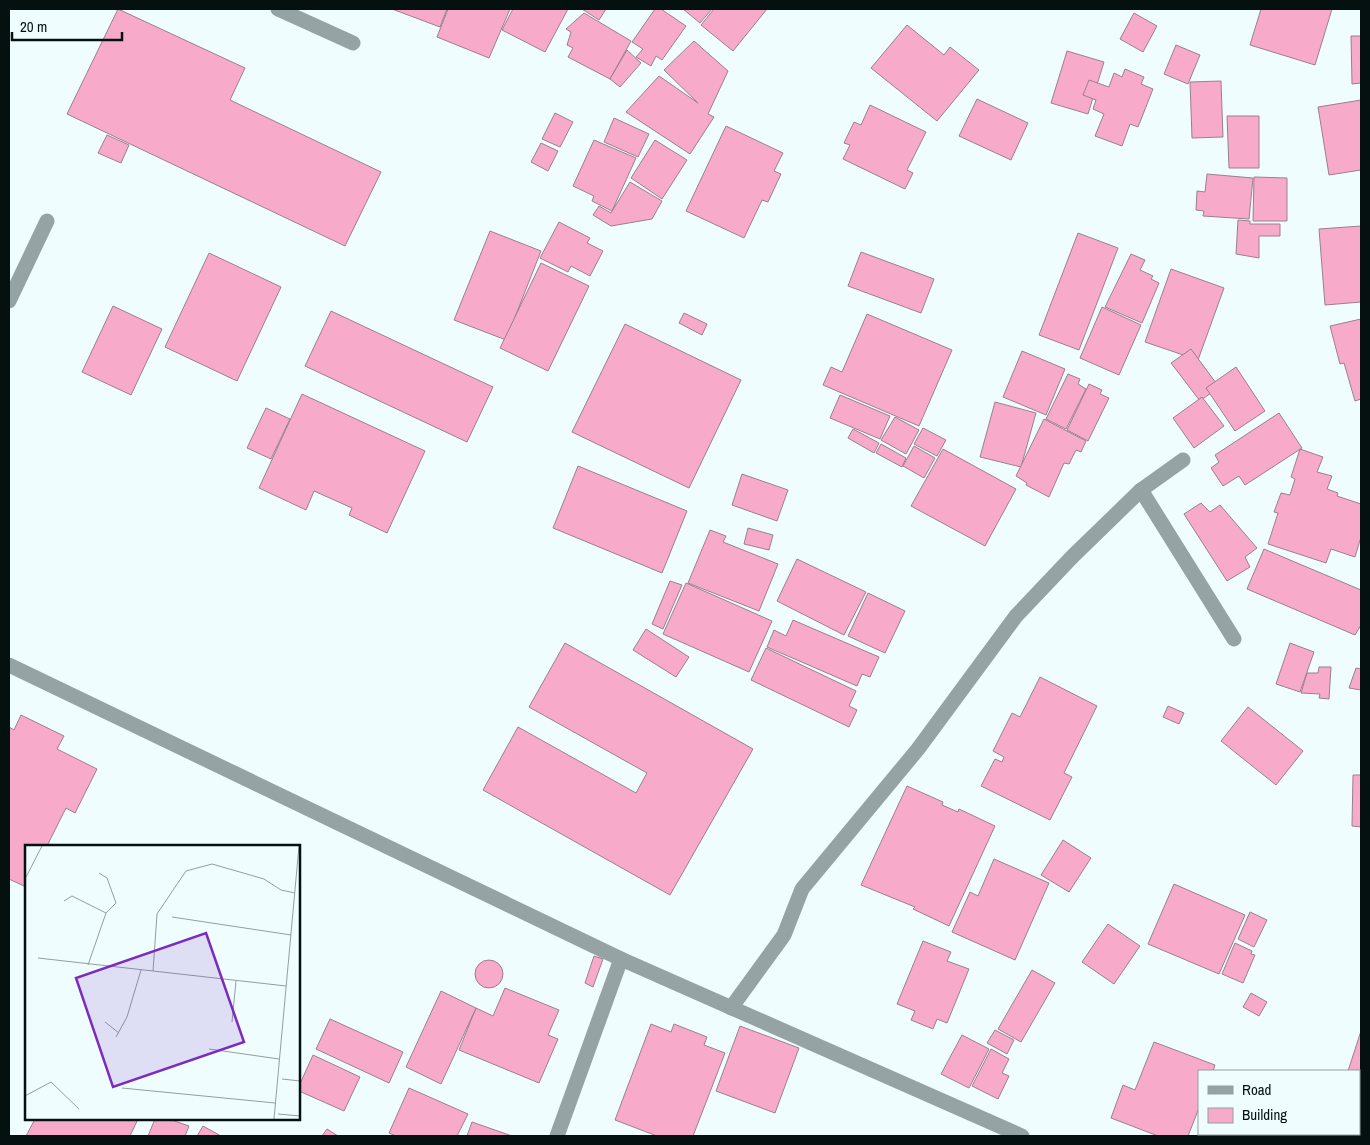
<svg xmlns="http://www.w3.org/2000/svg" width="1370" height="1145" font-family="'Archivo Narrow',sans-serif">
	<rect width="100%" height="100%" fill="#f0fdff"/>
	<g fill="#f8aacb" stroke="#9a808b">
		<polygon points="118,9 245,68 230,100 381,172 345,246 67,114"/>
		<polygon points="392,9 447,9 440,27"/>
		<polygon points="448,9 510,9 489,58 437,37"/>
		<polygon points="513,9 568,9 545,52 502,30"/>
		<polygon points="582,9 606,9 599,20"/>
		<polygon points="655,9 661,9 686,26 662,60 656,56 651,66 636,57 643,49 632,42"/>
		<polygon points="683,9 712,9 700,23"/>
		<polygon points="714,9 767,9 733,51 701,25"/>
		<polygon points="1261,9 1332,9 1315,65 1250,45"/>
		<polygon points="584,13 631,41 610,79 568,57 573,48 567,45 571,32 566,29"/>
		<polygon points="1134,13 1157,26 1143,52 1120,39"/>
		<polygon points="907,25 944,55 950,47 979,70 937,121 871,68"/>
		<polygon points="1351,36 1361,36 1361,83 1352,84"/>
		<polygon points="694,41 728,71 708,114 714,117 690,154 626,112 659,76 698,103 664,70"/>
		<polygon points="1176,45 1200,55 1188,84 1164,74"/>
		<polygon points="627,50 641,63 620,87 610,79"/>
		<polygon points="1067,51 1104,62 1088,114 1051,103"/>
		<polygon points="1125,69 1144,77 1141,84 1153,89 1138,127 1130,124 1122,146 1095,136 1104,114 1093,109 1096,100 1083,95 1089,80 1109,87 1114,73 1122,77"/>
		<polygon points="1221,81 1223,137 1192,138 1190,82"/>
		<polygon points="977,99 1028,123 1011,160 959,136"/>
		<polygon points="1361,100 1361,170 1329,175 1318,107"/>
		<polygon points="870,105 926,132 907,170 913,173 905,189 843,159 850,145 844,143 854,122 861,125"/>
		<polygon points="555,113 573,122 560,147 542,139"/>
		<polygon points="1227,116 1259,116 1259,168 1229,168"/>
		<polygon points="614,118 649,134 638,157 604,142"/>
		<polygon points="726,126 783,153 774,171 781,174 768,202 762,200 744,238 686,211"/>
		<polygon points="107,135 129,145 121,163 98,153"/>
		<polygon points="594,140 636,158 612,211 592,201 594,196 573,186"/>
		<polygon points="655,140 687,160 662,199 631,178"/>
		<polygon points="541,143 558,151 548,171 531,162"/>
		<polygon points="1207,174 1253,178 1249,219 1203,216 1204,211 1196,210 1197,191 1205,192"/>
		<polygon points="1254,177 1287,178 1287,221 1253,221"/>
		<polygon points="630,182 662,201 652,219 611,226 593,215 599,206 611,213"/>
		<polygon points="1238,220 1250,221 1250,224 1280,224 1280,236 1259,236 1259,258 1236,254"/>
		<polygon points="559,222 590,238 587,243 603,251 590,276 571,266 568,272 540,258"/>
		<polygon points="1361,226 1361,302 1325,305 1319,229"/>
		<polygon points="490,231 541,251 506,340 454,320"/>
		<polygon points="1078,233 1118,248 1079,350 1039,335"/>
		<polygon points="861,252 934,279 921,313 848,286"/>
		<polygon points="209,253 281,287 237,381 165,347"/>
		<polygon points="1131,254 1145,260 1140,270 1153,276 1151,279 1159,283 1142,323 1105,307"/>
		<polygon points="541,263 589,286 548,371 500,348"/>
		<polygon points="1171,269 1224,288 1198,360 1145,342"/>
		<polygon points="113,306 162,329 131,395 82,372"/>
		<polygon points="1102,307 1141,325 1119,375 1080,358"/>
		<polygon points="331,311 493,387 467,442 305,366"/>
		<polygon points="684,313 707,324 702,335 679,323"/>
		<polygon points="867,314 952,350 919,426 823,385 831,367 842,372"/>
		<polygon points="1361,319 1361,399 1355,401 1344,363 1340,364 1330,326"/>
		<polygon points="625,324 741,380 689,488 572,432"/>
		<polygon points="1191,349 1219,387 1200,401 1171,363"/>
		<polygon points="1022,351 1065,369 1046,415 1003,397"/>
		<polygon points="1236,367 1265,411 1235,431 1206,388"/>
		<polygon points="1068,374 1080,379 1078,384 1086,389 1066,429 1046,419"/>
		<polygon points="1089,384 1102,390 1100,394 1109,398 1088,441 1067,430"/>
		<polygon points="302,394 425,451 387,533 349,515 352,508 314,491 306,510 259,488"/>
		<polygon points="840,395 890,416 880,439 830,418"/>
		<polygon points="1202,397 1224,426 1194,448 1173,418"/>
		<polygon points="995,402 1036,413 1021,467 980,457"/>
		<polygon points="266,408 290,419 271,459 247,448"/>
		<polygon points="1279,413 1302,448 1245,485 1239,476 1223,486 1211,468 1219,462 1215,455"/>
		<polygon points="895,417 919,430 906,454 881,440"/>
		<polygon points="1044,419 1086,441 1081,452 1076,450 1069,464 1064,463 1049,497 1026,485 1027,483 1016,476"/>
		<polygon points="923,428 946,440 937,456 914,444"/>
		<polygon points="853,429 879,443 874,453 848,438"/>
		<polygon points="881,444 906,458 902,467 876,453"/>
		<polygon points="914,446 935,458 924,478 903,466"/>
		<polygon points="943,449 1016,489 985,546 911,506"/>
		<polygon points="1300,449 1323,457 1317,472 1332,476 1327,489 1338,493 1337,496 1361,504 1361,537 1355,557 1331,549 1326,563 1268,544 1278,513 1274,512 1281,493 1290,495 1295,479 1291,477"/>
		<polygon points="578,466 687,511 662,573 553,528"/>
		<polygon points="742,474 788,490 777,521 732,505"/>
		<polygon points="1201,503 1210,512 1220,505 1257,548 1245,557 1250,567 1227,581 1184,514"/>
		<polygon points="748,528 773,535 769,550 744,544"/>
		<polygon points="710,530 726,536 723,542 778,564 759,611 688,583"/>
		<polygon points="1264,549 1361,590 1361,625 1355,635 1247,589"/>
		<polygon points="797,559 866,592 844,635 777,601"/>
		<polygon points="670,581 682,585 663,629 652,624"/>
		<polygon points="686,583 772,621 749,672 663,634"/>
		<polygon points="868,593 905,611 885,653 848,636"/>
		<polygon points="793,620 879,657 870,677 862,674 857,686 767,647 774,630 786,636"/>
		<polygon points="646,629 689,657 676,677 633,650"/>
		<polygon points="565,643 753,749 670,895 483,790 518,727 636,793 647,773 529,707"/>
		<polygon points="1290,643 1314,652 1300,692 1276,684"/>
		<polygon points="766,648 856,691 849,706 857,710 849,727 751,680"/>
		<polygon points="1319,667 1331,667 1329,699 1319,698 1320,694 1301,693 1307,673 1318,673"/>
		<polygon points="1356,668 1361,669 1361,690 1349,688"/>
		<polygon points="1040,677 1097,706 1064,773 1072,777 1050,820 981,786 995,759 1002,762 1004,757 993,751 1012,713 1020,717"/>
		<polygon points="1168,706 1184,713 1179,724 1163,717"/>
		<polygon points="1248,707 1303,751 1276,785 1221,741"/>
		<polygon points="21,715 64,736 57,749 97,769 75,813 66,808 47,846 26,846 26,887 9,879 9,727 14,730"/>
		<polygon points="1353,775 1361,775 1361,827 1352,826"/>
		<polygon points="907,786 943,802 942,805 958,812 959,809 995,826 949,926 913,909 915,907 861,885"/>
		<polygon points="1063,840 1091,858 1069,892 1041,875"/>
		<polygon points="994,859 1049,883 1015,960 952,932 970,892 978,896"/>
		<polygon points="1174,884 1245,915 1219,974 1148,944"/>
		<polygon points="1250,912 1267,920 1254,947 1238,939"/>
		<polygon points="1108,924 1140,946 1114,984 1082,962"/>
		<polygon points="923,941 951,952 947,961 969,969 947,1023 937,1019 933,1029 911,1020 915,1011 897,1004"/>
		<polygon points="1235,943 1252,951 1251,954 1255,955 1243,983 1222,974"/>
		<polygon points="594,956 603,959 593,987 585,983"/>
		<circle cx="489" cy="974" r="14"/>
		<polygon points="1032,970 1055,983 1021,1042 998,1029"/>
		<polygon points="505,988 559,1010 548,1035 558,1039 539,1083 459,1050 476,1008 493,1016"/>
		<polygon points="441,991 476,1008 441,1084 406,1067"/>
		<polygon points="1251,993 1267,1002 1259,1016 1243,1007"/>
		<polygon points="330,1019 403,1052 389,1083 316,1049"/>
		<polygon points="651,1024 671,1032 674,1024 707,1037 704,1045 725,1053 693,1136 657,1136 615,1120"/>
		<polygon points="740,1026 799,1048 775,1113 716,1091"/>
		<polygon points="995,1030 1014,1040 1007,1054 987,1043"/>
		<polygon points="1361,1031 1361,1103 1359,1102 1359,1071 1348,1071"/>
		<polygon points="962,1035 989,1049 969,1088 941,1074"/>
		<polygon points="1154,1042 1215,1065 1213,1071 1199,1071 1199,1108 1188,1136 1158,1136 1111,1118 1123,1085 1135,1090"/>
		<polygon points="991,1049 1009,1059 1002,1073 1009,1076 998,1099 972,1086"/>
		<polygon points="313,1055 360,1077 344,1111 299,1091 299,1086"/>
		<polygon points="409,1088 468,1114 457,1136 396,1136 389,1133"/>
		<polygon points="35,1119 138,1119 130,1136 26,1136"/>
		<polygon points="155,1119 169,1119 189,1126 185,1136 148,1136"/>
		<polygon points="472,1122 512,1136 467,1136"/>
		<polygon points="203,1126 221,1136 197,1136"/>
		<polygon points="327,1129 338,1136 322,1136"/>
		<polygon points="1270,1134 1336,1134 1335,1136 1269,1136"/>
	</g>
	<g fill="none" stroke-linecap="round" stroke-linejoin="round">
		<g stroke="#96a3a5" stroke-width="15">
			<polyline points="278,9 353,43"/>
			<polyline points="9,301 47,221"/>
			<polyline points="1141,490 1234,639"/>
			<polyline points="9,665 621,959 1022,1136"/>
			<polyline points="731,1008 784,935 802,889 918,749 1016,616 1072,557 1141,490 1183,460"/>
			<polyline points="557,1136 621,959"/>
		</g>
	</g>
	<g transform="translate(25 845)">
		<rect width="275" height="275" fill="#f0fdff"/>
		<path fill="none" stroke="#929ea0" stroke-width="1" d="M74 28 82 33 91 58 81 68M0 34 17 1M39 56 47 51 81 68 63 120M147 72 266 90M13 113 261 141M128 126 132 69 161 26 187 19 239 34 256 45 270 48M80 177 94 188M207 177 211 136M91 192 102 172 116 125M184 204 254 214M257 234 275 236M97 243 250 258M0 251 26 237 54 264M253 269 275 271M249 274 274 1"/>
		<path fill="#7b2cbf" fill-opacity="0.15" stroke="#7b2cbf" stroke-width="2.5" d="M181 88 219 197 88 242 51 133Z"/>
		<rect width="275" height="275" fill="none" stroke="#051011" stroke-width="2.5"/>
	</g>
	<rect width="1370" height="1145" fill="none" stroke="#051011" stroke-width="20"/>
	<rect x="1198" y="1070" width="162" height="65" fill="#f0fdff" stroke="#929ea0"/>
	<rect x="1208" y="1086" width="25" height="8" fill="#96a3a5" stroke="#929ea0"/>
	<text x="1242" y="1095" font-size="15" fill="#051011">Road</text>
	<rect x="1208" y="1108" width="25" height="15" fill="#f8aacb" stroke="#929ea0"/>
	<text x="1242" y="1120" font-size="15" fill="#051011">Building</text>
	<path d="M12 32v8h110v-8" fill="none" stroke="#051011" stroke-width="2.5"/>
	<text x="20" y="32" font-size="15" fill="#051011" stroke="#f0fdff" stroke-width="4" paint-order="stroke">20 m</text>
</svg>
